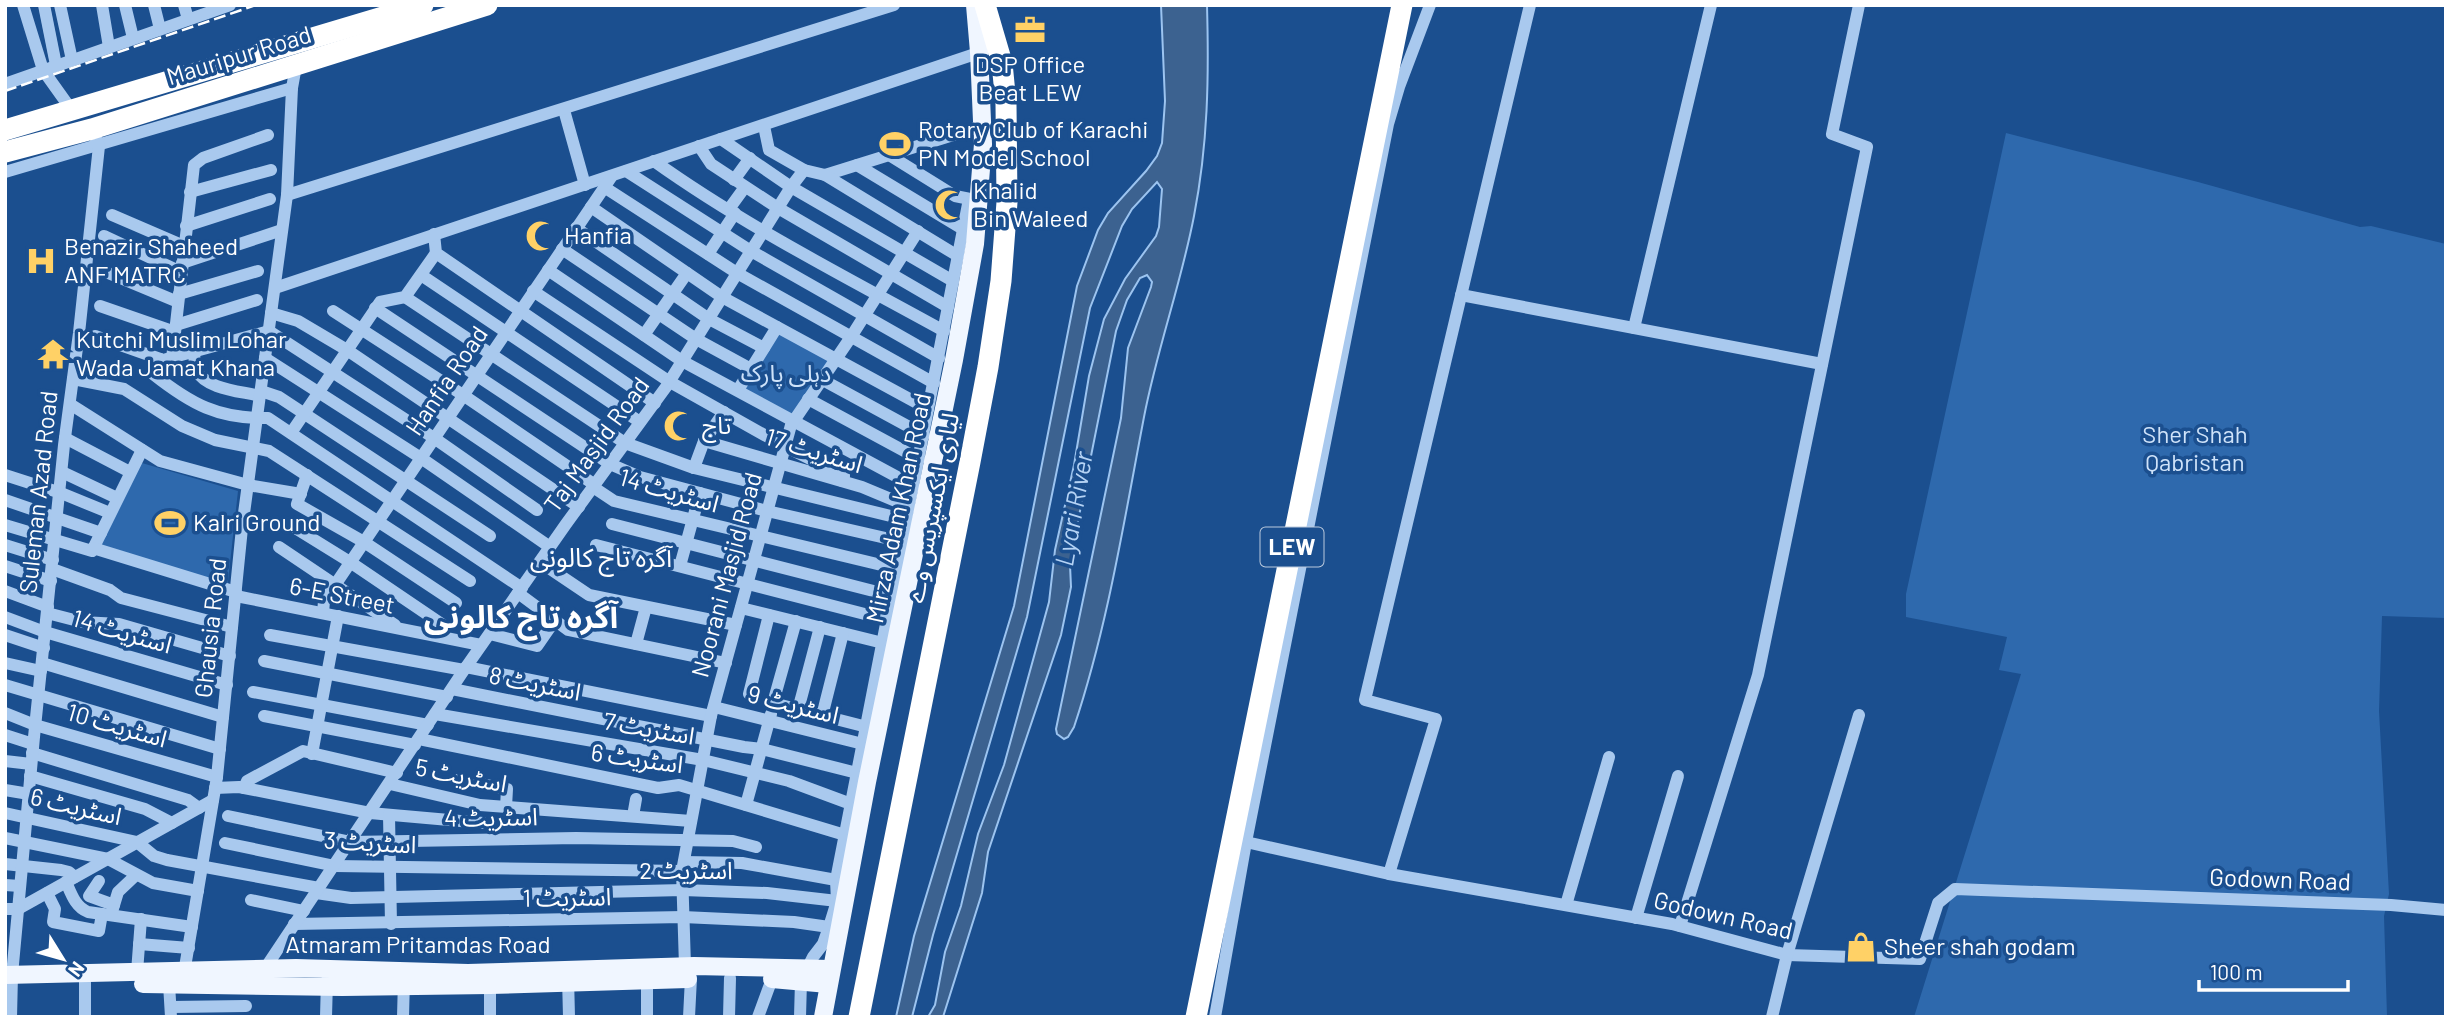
<svg xmlns="http://www.w3.org/2000/svg" width="2451" height="1022" font-family="Barlow,'Noto Sans Arabic',sans-serif">
	<rect width="100%" height="100%" fill="#1b4f8f"/>
	<g fill="#2e69ad">
		<polygon points="2006,133 2198,182 2360,227 2371,226 2446,244 2446,618 2382,616 2379,711 2389,894 2384,916 2387,1017 1914,1017 2021,674 1999,670 2007,637 1906,617 1906,594"/>
		<polygon points="777,327 835,359 794,419 738,389"/>
		<polygon points="135,461 238,491 227,590 93,548"/>
	</g>
	<path fill="#3c6290" stroke="#9cc4f0" stroke-width="2" d="M1161 5H1207C1209 78 1208 144 1194 216 1181 284 1157 349 1144 417 1124 521 1108 625 1074 727L1068 737 1064 739 1057 734 1056 729 1121 418 1128 348 1151 287 1152 282 1147 275 1140 278 1127 300 1116 331 1077 526 1070 565 1071 587 1061 635 988 852 982 893 943 1017H928L935 1005 945 952 961 906 978 834 1004 765 1049 602 1055 550 1074 465 1089 376 1104 319 1125 279 1156 236 1159 227 1162 189 1157 182 1132 209 1122 226 1090 308 1027 617 933 935 912 1017H896L914 936 1014 606 1077 286 1098 230 1108 213 1146 171 1157 156 1162 143 1165 101Z"/>
	<g fill="none" stroke-linecap="round" stroke-linejoin="round">
		<g stroke="#a9c9ee" stroke-width="12">
			<polyline points="23,5 43,70 73,112"/>
			<polyline points="44,5 56,65"/>
			<polyline points="60,5 72,60"/>
			<polyline points="102,5 109,47"/>
			<polyline points="125,5 133,38"/>
			<polyline points="154,5 160,29"/>
			<polyline points="184,5 188,19"/>
			<polyline points="5,84 230,5"/>
			<polyline points="564,110 585,185"/>
			<polyline points="764,126 769,150 804,170 825,175 982,126"/>
			<polyline points="721,139 791,187 953,281"/>
			<polyline points="699,146 711,164 778,208 948,307"/>
			<polyline points="889,155 955,196 975,200"/>
			<path d="M654 161C745 226 846 277 944 331"/>
			<polyline points="857,165 963,229"/>
			<polyline points="626,171 751,251 939,358"/>
			<polyline points="5,172 292,88"/>
			<polyline points="825,175 958,256"/>
			<polyline points="734,180 750,158"/>
			<polyline points="604,187 737,273 934,383"/>
			<polyline points="190,192 271,170"/>
			<polyline points="287,195 894,5"/>
			<polyline points="591,207 722,297 928,409"/>
			<polyline points="729,209 745,187"/>
			<polyline points="112,215 184,246"/>
			<polyline points="186,226 270,199"/>
			<polyline points="576,228 709,319 764,348"/>
			<polyline points="434,234 436,253 655,403"/>
			<polyline points="104,236 181,272"/>
			<polyline points="562,249 696,339 751,369"/>
			<polyline points="708,254 735,213"/>
			<polyline points="182,263 282,230"/>
			<polyline points="101,270 178,302"/>
			<polyline points="548,270 682,361 914,486"/>
			<polyline points="421,275 640,422"/>
			<polyline points="275,288 984,51"/>
			<polyline points="533,291 670,382 784,446 844,476 842,481"/>
			<polyline points="179,294 258,271"/>
			<polyline points="1461,295 1822,364"/>
			<polyline points="405,297 625,443 694,468 907,520"/>
			<polyline points="100,306 175,332"/>
			<polyline points="375,308 610,464 640,477 767,511 903,542"/>
			<polyline points="333,311 463,395 595,485"/>
			<polyline points="271,313 298,321 347,350 579,507"/>
			<polyline points="176,325 257,300"/>
			<polyline points="1634,328 1711,5"/>
			<polyline points="644,335 687,273"/>
			<polyline points="95,336 163,360 269,331 434,438 537,510"/>
			<path d="M194 353C195 358 194 366 196 370 207 390 241 391 260 396"/>
			<polyline points="265,358 421,458 550,547"/>
			<path d="M160 359 153 374C191 404 218 419 268 418L522 588"/>
			<polyline points="172,359 194,165 203,158 268,135"/>
			<polyline points="73,379 124,389 182,426 215,440 269,451 470,581"/>
			<polyline points="821,379 924,435"/>
			<polyline points="738,390 777,327"/>
			<polyline points="261,391 279,397 490,536"/>
			<polyline points="808,399 919,459"/>
			<polyline points="70,404 160,461 248,485 301,494"/>
			<polyline points="291,433 380,302 405,297 436,253"/>
			<polyline points="65,438 130,472"/>
			<polyline points="704,441 862,487 910,507"/>
			<polyline points="694,468 704,441 724,412"/>
			<polyline points="62,472 117,498"/>
			<polyline points="5,475 61,493 110,513"/>
			<polyline points="307,475 297,504 364,542 456,603"/>
			<polyline points="593,487 614,501 898,569"/>
			<polyline points="5,500 101,533"/>
			<polyline points="287,523 350,562 443,625 442,637"/>
			<polyline points="612,524 893,596"/>
			<polyline points="5,525 92,551 142,450"/>
			<polyline points="5,545 53,560"/>
			<polyline points="596,545 888,620"/>
			<polyline points="279,547 395,625"/>
			<polyline points="93,548 236,592"/>
			<polyline points="540,562 589,595 736,625"/>
			<polyline points="5,566 51,581"/>
			<polyline points="680,566 700,493"/>
			<polyline points="52,569 110,590 121,598 232,627"/>
			<polyline points="5,591 48,607"/>
			<polyline points="518,593 568,630 726,663"/>
			<polyline points="236,596 481,645"/>
			<polyline points="741,608 883,643"/>
			<polyline points="47,613 82,622 119,624 230,656"/>
			<polyline points="323,613 324,601 335,585 612,176"/>
			<polyline points="5,617 45,632 227,685"/>
			<polyline points="796,621 773,703 867,727"/>
			<polyline points="490,634 537,646 555,620"/>
			<polyline points="5,635 44,648"/>
			<polyline points="270,635 464,670"/>
			<polyline points="636,644 646,607"/>
			<polyline points="264,661 447,697"/>
			<polyline points="5,663 41,671"/>
			<polyline points="42,663 223,717"/>
			<polyline points="466,667 711,716"/>
			<polyline points="5,685 220,749"/>
			<polyline points="452,689 744,747 762,749 857,773"/>
			<polyline points="253,692 428,725"/>
			<polyline points="749,694 769,615"/>
			<polyline points="714,707 863,744"/>
			<polyline points="798,710 820,627"/>
			<polyline points="5,713 35,725 217,777"/>
			<polyline points="435,714 703,760 789,781 851,804"/>
			<polyline points="264,716 415,745"/>
			<polyline points="822,716 843,633"/>
			<polyline points="5,735 33,744"/>
			<polyline points="419,739 658,788 679,785 845,835"/>
			<polyline points="32,753 188,800 199,808"/>
			<polyline points="312,754 338,616"/>
			<polyline points="5,761 31,764"/>
			<polyline points="30,776 145,809 172,823"/>
			<polyline points="458,780 507,789 506,807"/>
			<polyline points="390,784 480,805 691,821"/>
			<polyline points="215,788 239,787 370,813 483,823"/>
			<polyline points="244,788 247,781 303,751 397,773"/>
			<polyline points="5,790 29,794"/>
			<polyline points="746,805 771,714"/>
			<polyline points="5,813 137,842 154,856 167,860 319,888"/>
			<polyline points="389,815 391,924"/>
			<polyline points="228,816 351,842 576,838 733,841 756,847"/>
			<polyline points="633,816 636,799"/>
			<polyline points="5,838 108,859 153,883 198,891"/>
			<polyline points="1246,842 1389,874 1672,924 1787,955 1920,959 1938,903 1955,889 2391,905 2446,910"/>
			<polyline points="225,843 335,866 682,871"/>
			<polyline points="684,862 742,863 836,880"/>
			<polyline points="5,864 61,870 69,872 75,877"/>
			<polyline points="1389,874 1436,719 1365,700 1530,5"/>
			<polyline points="99,881 89,896 114,905"/>
			<path d="M66 882C71 893 75 907 88 912L192 927"/>
			<polyline points="5,885 20,886"/>
			<polyline points="47,893 55,909 53,922 99,931 102,914"/>
			<polyline points="316,893 351,898 683,890 767,893 846,902"/>
			<polyline points="251,900 304,911"/>
			<polyline points="1566,905 1609,757"/>
			<polyline points="5,909 18,909 213,800"/>
			<polyline points="111,915 118,892 136,875"/>
			<polyline points="1636,918 1678,776"/>
			<polyline points="294,924 683,917 794,922 836,928"/>
			<polyline points="1680,926 1758,675 1867,147 1832,134 1859,5"/>
			<polyline points="139,944 189,948"/>
			<polyline points="685,966 682,871 711,716 791,425 851,337 918,231"/>
			<polyline points="137,972 141,919"/>
			<polyline points="647,972 647,1017"/>
			<polyline points="262,973 464,670 566,524 666,387 791,187 804,170"/>
			<polyline points="568,977 569,1017"/>
			<polyline points="183,979 217,777 242,528 287,195 292,88 296,66"/>
			<polyline points="169,984 171,1017"/>
			<polyline points="171,1007 246,1006"/>
			<polyline points="11,1017 12,975 34,737 64,445 79,333 99,146 92,129"/>
			<polyline points="85,1017 85,973"/>
			<polyline points="326,1017 327,980"/>
			<polyline points="403,1017 404,979"/>
			<polyline points="490,1017 490,979"/>
			<polyline points="689,1017 691,978"/>
			<polyline points="729,1017 730,978"/>
			<polyline points="758,1017 772,979"/>
			<polyline points="800,1017 801,981 813,957 823,944 829,927 837,901 836,880 969,199"/>
			<polyline points="1215,1017 1246,842 1388,124 1399,87 1430,5"/>
			<polyline points="1772,1017 1787,955 1859,715"/>
		</g>
		<g stroke="#f0f6ff" stroke-width="18">
			<polyline points="5,975 296,968 468,973 694,966 831,969"/>
			<polyline points="772,979 828,984"/>
			<polyline points="143,984 342,987 490,985 688,979"/>
			<polyline points="823,1017 867,782 954,360 975,244 983,144 979,52 975,5"/>
		</g>
		<g stroke="#fff" stroke-width="21">
			<polyline points="5,130 423,5"/>
			<polyline points="5,152 92,129 487,5"/>
			<polyline points="859,1017 970,462 988,367 1001,281 1007,202 1006,104 1002,63 985,5"/>
			<polyline points="1196,1017 1402,5"/>
		</g>
		<polyline stroke="#fff" stroke-width="2.5" stroke-dasharray="12 5" stroke-linecap="butt" points="5,91 256,5"/>
	</g>
	<defs>
		<g id="office-bare" transform="scale(2.415)"><path d="M-6-3h4V-5.5h4V-3h4V5H-6ZM-1-4.5V-3h2v-1.5ZM-6 0V1H6V0Z" fill="#ffd166" stroke="#1b4f8f" stroke-width="2.5" paint-order="stroke"/></g>
		<g id="stadium-bare" transform="scale(2.415)"><path d="M0-5a6.5 5 0 1 0 0 10a6.5 5 0 1 0 0-10ZM-3.5-1.8h7v3.6h-7Z" fill="#ffd166" stroke="#1b4f8f" stroke-width="2.5" paint-order="stroke"/></g>
		<g id="mosque-bare" transform="scale(2.415)"><path d="M3.5-4.9A6 6 0 1 0 3.5 4.9A5 5 0 1 1 3.5-4.9Z" fill="#ffd166" stroke="#1b4f8f" stroke-width="2.5" paint-order="stroke"/></g>
		<g id="hospital-bare" transform="scale(2.415)"><path d="M-5-5h3v3.5h4V-5h3V5h-3V1.5h-4V5h-3Z" fill="#ffd166" stroke="#1b4f8f" stroke-width="2.5" paint-order="stroke"/></g>
		<g id="temple-bare" transform="scale(2.415)"><path d="M0-6L5-2H3V0L6.5 2.5H4V6H1.5V3h-3V6H-4V2.5H-6.5L-3 0V-2H-5Z" fill="#ffd166" stroke="#1b4f8f" stroke-width="2.5" paint-order="stroke"/></g>
		<g id="shop-bare" transform="scale(2.415)"><path d="M-5-2.5h2.3a2.7 3.5 0 0 1 5.4 0H5L5.5 6h-11ZM-1.5-2.5h3a1.5 2.3 0 0 0-3 0Z" fill="#ffd166" stroke="#1b4f8f" stroke-width="2.5" paint-order="stroke"/></g>
	</defs>
	<g fill-rule="evenodd">
		<use href="#office-bare" x="1030" y="30"/>
		<use href="#stadium-bare" x="895" y="144"/>
		<use href="#mosque-bare" x="950" y="205"/>
		<use href="#mosque-bare" x="541" y="236"/>
		<use href="#hospital-bare" x="41" y="261"/>
		<use href="#temple-bare" x="53" y="354"/>
		<use href="#mosque-bare" x="679" y="426"/>
		<use href="#stadium-bare" x="170" y="523"/>
		<use href="#shop-bare" x="1861" y="947"/>
	</g>
	<g text-anchor="middle" stroke-width="7" stroke-linejoin="round" paint-order="stroke">
		<rect fill="#1b4f8f" stroke="#bbcadd" stroke-width="2" x="1260.5" y="527.5" width="63" height="39" rx="5"/>
		<g font-size="23" font-weight="bold" fill="#fff">
			<text x="1292" y="555">LEW</text>
		</g>
		<g font-size="24" fill="#fff" stroke="#1b4f8f">
			<text transform="translate(239 56) rotate(-17)" y="8">Mauripur Road</text>
			<text transform="translate(447 381) rotate(-56)" y="8">Hanfia Road</text>
			<text transform="translate(597 445) rotate(-54)" y="8">Taj Masjid Road</text>
			<text transform="translate(814 451) rotate(17)" y="8">اسٹریٹ 17</text>
			<text transform="translate(669 491) rotate(16)" y="8">اسٹریٹ 14</text>
			<text transform="translate(39 492) rotate(-84)" y="8">Suleman Azad Road</text>
			<text transform="translate(899 508) rotate(-78)" y="8">Mirza Adam Khan Road</text>
			<text transform="translate(933 508) rotate(-79)" y="8">لیاری ایکسپریس وے</text>
			<text transform="translate(727 575) rotate(-75)" y="8">Noorani Masjid Road</text>
			<text transform="translate(342 596) rotate(11)" y="8">6-E Street</text>
			<text transform="translate(211 628) rotate(-84)" y="8">Ghausia Road</text>
			<text transform="translate(122 632) rotate(16)" y="8">اسٹریٹ 14</text>
			<text transform="translate(535 684) rotate(11)" y="8">اسٹریٹ 8</text>
			<text transform="translate(793 705) rotate(14)" y="8">اسٹریٹ 9</text>
			<text transform="translate(117 726) rotate(16)" y="8">اسٹریٹ 10</text>
			<text transform="translate(649 729) rotate(10)" y="8">اسٹریٹ 7</text>
			<text transform="translate(637 759) rotate(8)" y="8">اسٹریٹ 6</text>
			<text transform="translate(461 776) rotate(11)" y="8">اسٹریٹ 5</text>
			<text transform="translate(76 807) rotate(13)" y="8">اسٹریٹ 6</text>
			<text transform="translate(491 818) rotate(-1)" y="8">اسٹریٹ 4</text>
			<text transform="translate(370 843) rotate(3)" y="8">اسٹریٹ 3</text>
			<text x="686" y="879">اسٹریٹ 2</text>
			<text transform="translate(2280 880) rotate(2)" y="8">Godown Road</text>
			<text transform="translate(567 898) rotate(-1)" y="8">اسٹریٹ 1</text>
			<text transform="translate(1723 916) rotate(13)" y="8">Godown Road</text>
			<text x="418" y="953">Atmaram Pritamdas Road</text>
		</g>
		<g font-size="24" fill="#fff" stroke="#1b4f8f" text-anchor="start">
			<text x="1030" y="73" text-anchor="middle">DSP Office<tspan x="1030" dy="28">Beat LEW</tspan></text>
			<text x="918" y="138">Rotary Club of Karachi<tspan x="918" dy="28">PN Model School</tspan></text>
			<text x="973" y="199">Khalid<tspan x="973" dy="28">Bin Waleed</tspan></text>
			<text x="564" y="244">Hanfia</text>
			<text x="64" y="255">Benazir Shaheed<tspan x="64" dy="28">ANF MATRC</tspan></text>
			<text x="76" y="348">Kutchi Muslim Lohar<tspan x="76" dy="28">Wada Jamat Khana</tspan></text>
			<text x="702" y="434">تاج</text>
			<text x="193" y="531">Kalri Ground</text>
			<text x="1884" y="955">Sheer shah godam</text>
		</g>
		<g font-size="24" fill="#cfe3fa" stroke="#1b4f8f">
			<text x="786" y="382">دہلی پارک</text>
			<text x="2195" y="443">Sher Shah<tspan x="2195" dy="28">Qabristan</tspan></text>
		</g>
		<g font-size="26" font-style="italic" fill="#b5d3f5" stroke="#1b4f8f">
			<text transform="translate(1074 509) rotate(-80)" y="9">Lyari River</text>
		</g>
		<g font-size="26" fill="#fff" stroke="#1b4f8f">
			<text x="601" y="567">آگرہ تاج کالونی</text>
		</g>
		<g font-size="32" font-weight="bold" fill="#fff" stroke="#1b4f8f">
			<text x="521" y="628">آگرہ تاج کالونی</text>
		</g>
	</g>
	<rect width="2451" height="1022" fill="none" stroke="#ffffff" stroke-width="14"/>
	<g transform="translate(63 959) rotate(127)" stroke="#1b4f8f" stroke-width="5" paint-order="stroke">
	<path d="M0-5L12 26L0 18L-12 26Z" fill="#ffffff"/>
	<text y="-10" font-size="19" font-weight="bold" text-anchor="middle" fill="#ffffff">N</text>
	</g>
	<path d="M2199 980v10h149v-10" fill="none" stroke="#ffffff" stroke-width="3.5"/>
	<text x="2210" y="980" font-size="21" fill="#ffffff" stroke="#1b4f8f" stroke-width="5" paint-order="stroke">100 m</text>
</svg>
